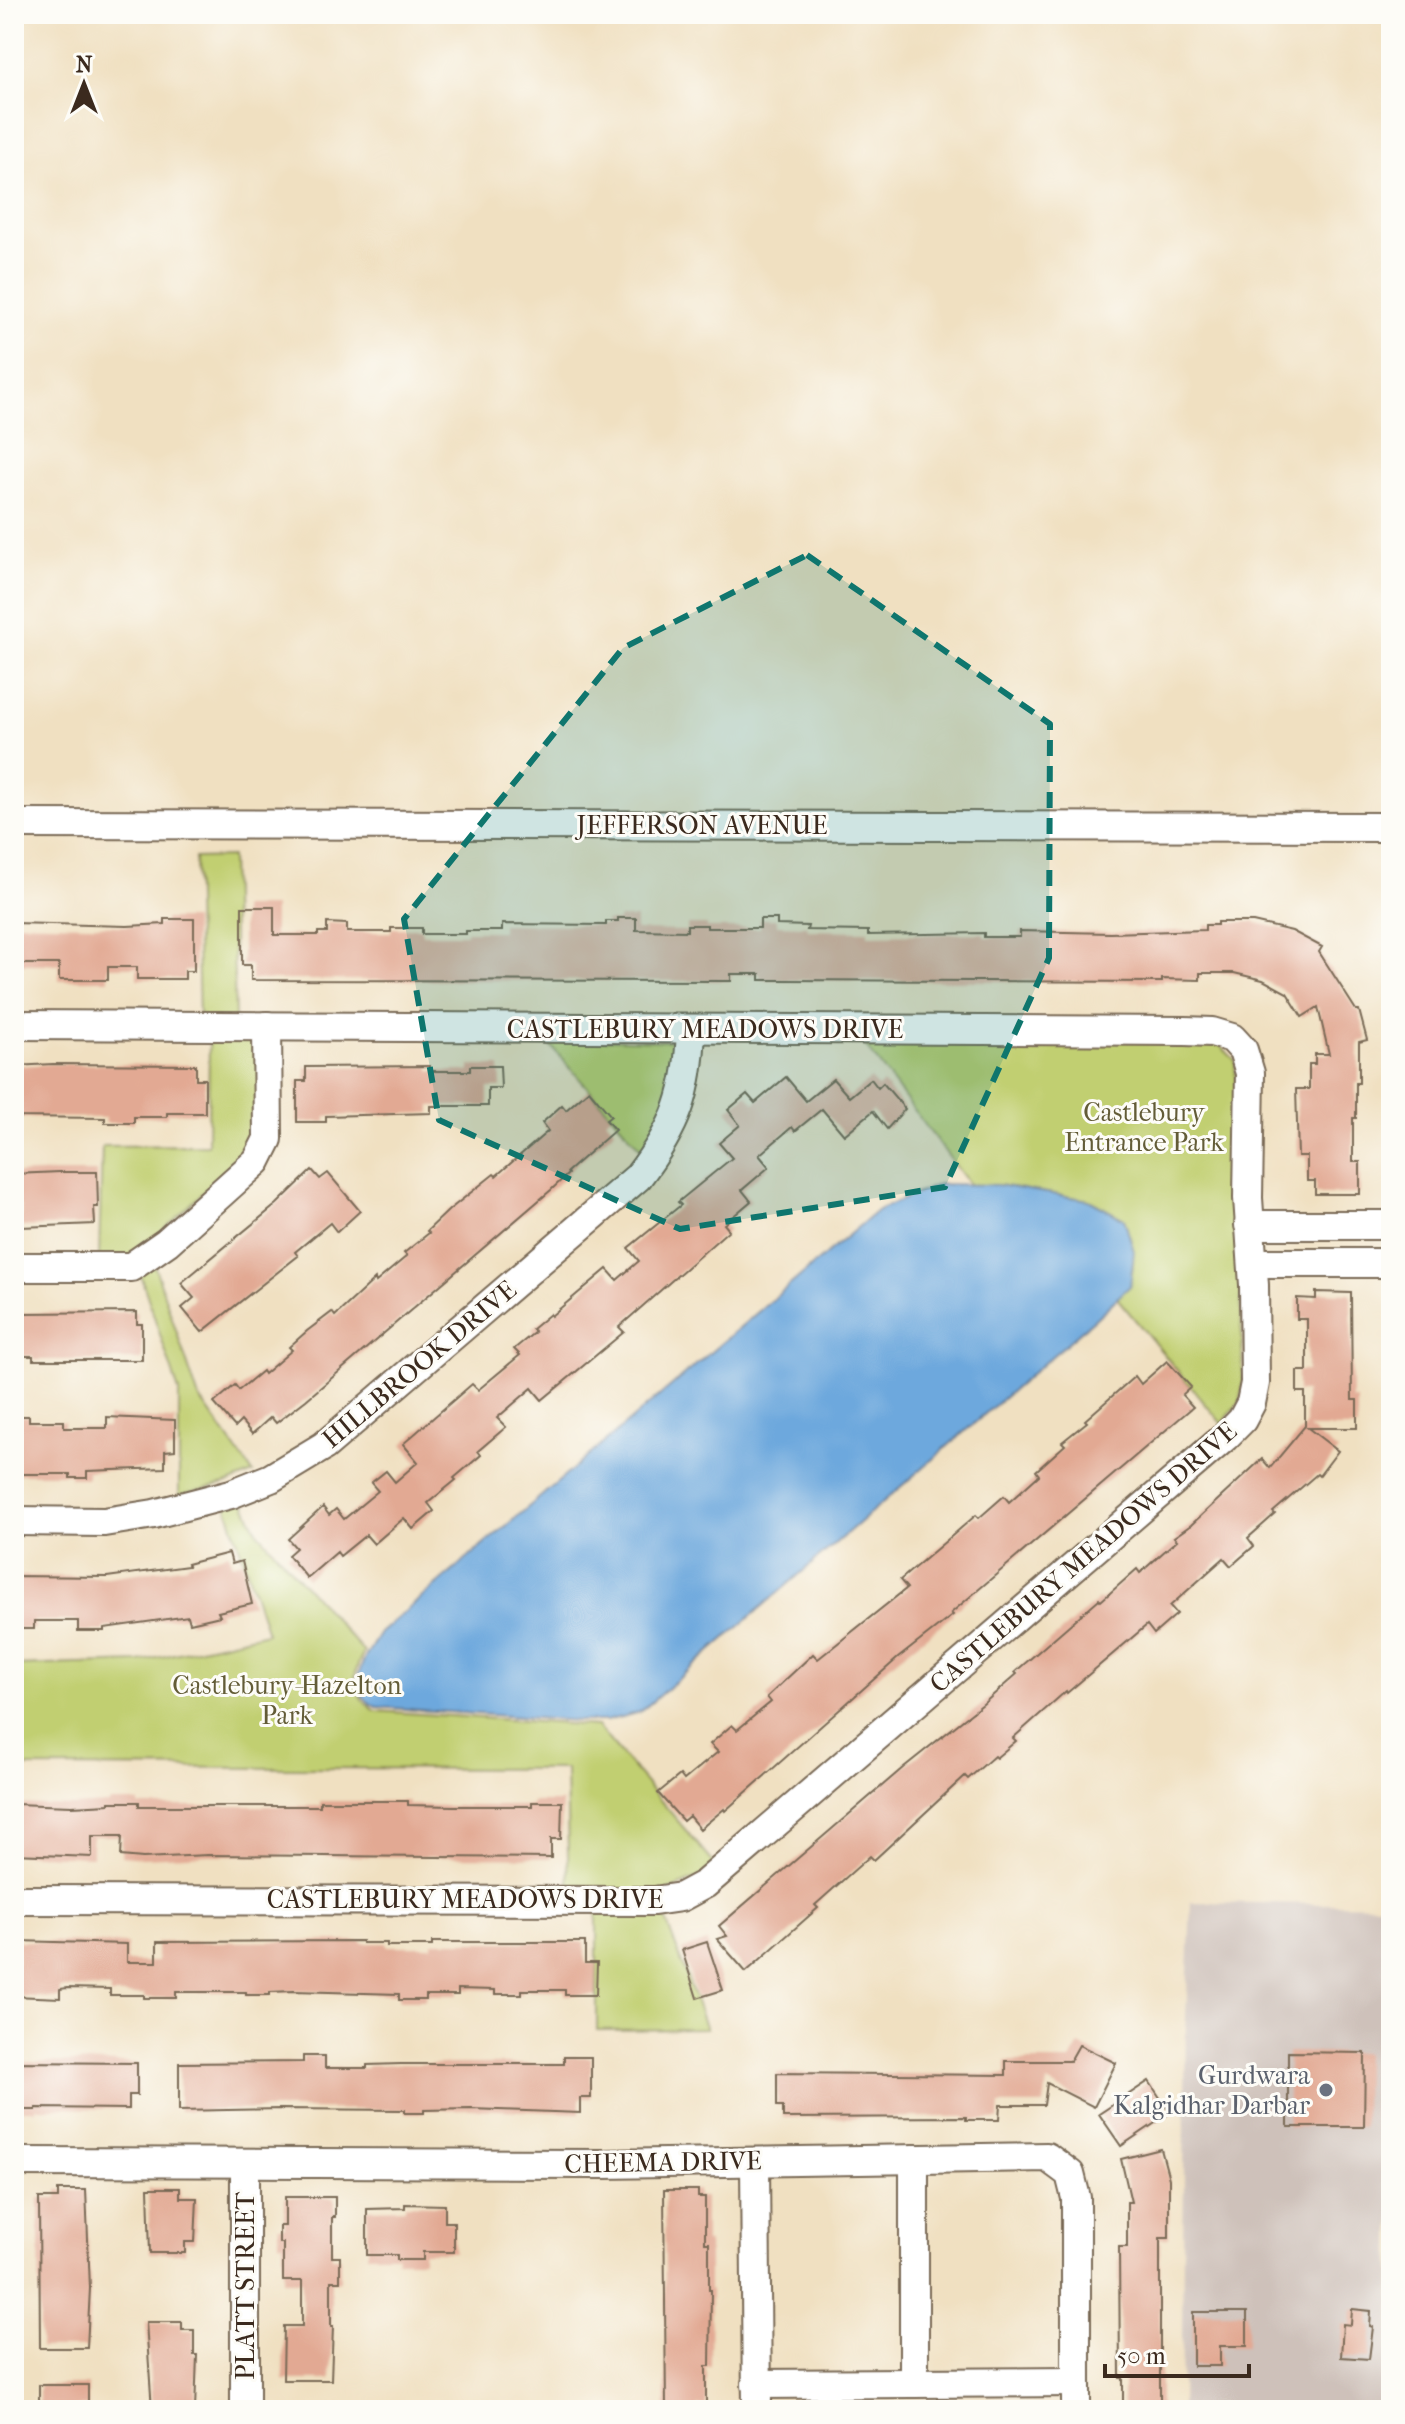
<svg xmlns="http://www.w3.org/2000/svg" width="1405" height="2424" font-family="'IM FELL French Canon',serif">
	<rect width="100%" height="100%" fill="#fdfcf7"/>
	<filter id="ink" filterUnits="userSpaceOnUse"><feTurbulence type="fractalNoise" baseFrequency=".0125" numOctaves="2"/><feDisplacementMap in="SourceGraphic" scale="16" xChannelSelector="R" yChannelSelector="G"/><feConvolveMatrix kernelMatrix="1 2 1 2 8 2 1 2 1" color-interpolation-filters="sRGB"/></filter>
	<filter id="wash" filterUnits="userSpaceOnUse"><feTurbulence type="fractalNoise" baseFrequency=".006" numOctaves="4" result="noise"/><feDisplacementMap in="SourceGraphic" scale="32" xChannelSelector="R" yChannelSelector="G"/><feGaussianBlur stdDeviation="1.8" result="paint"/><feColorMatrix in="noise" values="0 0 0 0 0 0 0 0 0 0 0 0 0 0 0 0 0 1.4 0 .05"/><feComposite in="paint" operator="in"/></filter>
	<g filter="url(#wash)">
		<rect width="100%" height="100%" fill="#f0e0c1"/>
		<polygon fill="#cec1ba" points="1191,1902 1391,1905 1391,2410 1181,2410 1186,2017"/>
		<g fill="#c1cf71" stroke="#7e7c48" stroke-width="2">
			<polygon points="231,857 235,1019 199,1019 195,858"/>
			<polygon points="261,1034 261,1137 129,1263 99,1259 102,1146 208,1145 209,1037"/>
			<path d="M1210 1036 1235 1060 1243 1381 1241 1400 1222 1424 1117 1298C1141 1274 1134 1249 1124 1219L1089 1200 998 1185H970L862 1041Z"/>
			<polygon points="544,1038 675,1041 666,1112 645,1153"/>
			<polygon points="153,1261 198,1396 253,1473 229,1483 179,1495 179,1392 139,1271"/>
			<path d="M240 1493 257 1531 364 1652C350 1676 351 1696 376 1711L597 1726 712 1861 716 1871 650 1898 569 1897 566 1769 14 1767V1666L139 1662 267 1633 224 1498Z"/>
			<polygon points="597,1908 662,1909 706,2029 597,2030"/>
		</g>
		<path fill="#6da8dd" stroke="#54697e" stroke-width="2" d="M939 1184 998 1185 1089 1200 1124 1219 1134 1251 1130 1286 1096 1318 640 1712 606 1721H578L376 1707C341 1688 366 1656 380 1633L878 1210Z"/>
		<g id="blocks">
			<g fill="#e2a993">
				<polygon points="242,907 274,907 274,935 318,935 318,932 327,932 327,923 347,924 347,932 391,932 391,928 422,928 422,934 466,934 466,931 502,931 502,924 606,925 606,921 618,921 618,918 636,918 636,930 687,931 687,925 707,925 707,928 760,928 760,919 777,919 777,925 808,926 807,930 868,931 868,935 984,933 984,937 1020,937 1020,931 1110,933 1205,930 1205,925 1217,925 1217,922 1253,922 1292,931 1322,947 1319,952 1356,1010 1359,1010 1367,1040 1359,1042 1359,1083 1356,1083 1356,1118 1353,1118 1353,1162 1360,1162 1360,1194 1315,1194 1315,1181 1307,1181 1307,1156 1298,1156 1296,1089 1309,1089 1309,1064 1315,1064 1315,1054 1329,1054 1318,1007 1302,1017 1287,993 1263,980 1234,973 1200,973 1200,980 1162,979 1162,982 781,980 760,980 760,974 731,974 731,981 251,980 251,965 242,965"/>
				<polygon points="165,919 194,919 194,971 185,971 185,979 137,979 137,967 108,967 108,980 59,980 59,964 14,964 14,923 127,926 165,924"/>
				<polygon points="53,1064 196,1065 196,1079 205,1079 205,1113 167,1113 167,1117 134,1117 134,1123 105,1123 105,1118 14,1117 14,1066"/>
				<polygon points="430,1066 430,1071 470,1071 470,1066 500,1066 501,1088 488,1088 488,1106 431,1106 431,1113 326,1116 326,1122 297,1122 297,1081 306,1081 306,1067"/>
				<polygon points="786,1077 806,1101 833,1079 849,1097 871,1079 878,1088 883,1083 905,1109 887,1129 873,1111 844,1135 822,1109 795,1131 792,1127 759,1155 769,1167 742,1190 751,1201 724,1224 729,1230 619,1327 624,1332 542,1400 532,1388 497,1418 506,1427 478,1451 481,1455 454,1478 456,1480 428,1503 434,1511 413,1529 404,1518 374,1544 366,1535 340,1556 337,1552 307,1578 288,1555 296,1548 288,1539 323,1507 329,1515 336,1509 344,1519 378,1491 371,1483 386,1471 395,1482 418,1462 403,1444 472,1384 478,1390 520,1355 514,1349 535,1332 532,1329 550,1314 551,1316 607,1269 617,1280 639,1261 628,1248 681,1205 678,1202 732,1158 719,1143 740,1125 728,1110 747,1094 755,1103"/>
				<polygon points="589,1090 611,1116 606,1120 615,1130 567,1172 568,1174 551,1190 306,1400 276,1423 271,1417 252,1434 241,1421 235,1427 214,1403 235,1385 239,1390 262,1371 264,1374 292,1350 289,1347 307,1331 332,1312 335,1316 375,1279 376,1282 407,1256 404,1253 429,1233 427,1231 449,1210 494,1174 496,1176 548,1131 542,1123 562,1105 566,1110"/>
				<polygon points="312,1170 320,1179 328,1173 360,1211 337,1232 330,1223 295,1252 298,1256 202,1332 182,1308 194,1298 181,1283 277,1204"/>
				<polygon points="60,1172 97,1172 98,1207 94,1207 95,1224 21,1227 21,1206 14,1206 14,1174"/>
				<polygon points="1316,1292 1351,1293 1352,1400 1357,1400 1357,1428 1308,1428 1338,1451 1319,1476 1317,1474 1273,1512 1275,1514 1248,1538 1254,1546 1231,1566 1224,1558 1170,1606 1177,1614 1154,1634 1147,1625 1067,1693 1066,1691 1013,1738 1016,1741 996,1758 994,1756 968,1779 965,1776 874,1860 870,1856 815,1905 818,1908 746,1972 717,1939 727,1936 719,1926 904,1767 983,1704 1017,1674 1015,1672 1099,1599 1101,1601 1137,1569 1140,1573 1177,1540 1174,1537 1191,1525 1262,1459 1270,1468 1305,1426 1305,1392 1297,1392 1297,1371 1307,1371 1307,1319 1297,1319 1297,1298 1316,1299"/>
				<polygon points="137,1312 137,1324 142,1324 142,1360 33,1360 33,1356 14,1356 14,1323 21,1323 21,1313"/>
				<polygon points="1167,1361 1191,1387 1182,1395 1193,1407 951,1613 953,1615 898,1658 725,1811 724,1809 700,1829 689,1816 683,1821 658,1793 680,1775 684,1780 718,1752 710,1744 732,1725 737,1730 771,1702 767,1697 813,1654 818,1659 907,1588 900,1580 953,1535 976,1515 979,1518 1004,1496 1009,1502 1039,1475 1036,1471 1065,1445 1062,1442 1087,1422 1085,1420 1135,1376 1141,1384"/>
				<polygon points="14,1416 29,1416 29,1421 64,1421 64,1428 107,1428 107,1417 175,1420 175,1450 165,1451 165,1468 87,1471 87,1478 70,1478 70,1474 14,1474"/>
				<polygon points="229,1553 232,1564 242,1561 252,1604 218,1612 220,1616 190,1623 188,1616 104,1628 104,1631 78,1631 78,1621 34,1621 34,1629 14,1629 14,1576 107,1577 188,1566 187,1564"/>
				<polygon points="320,1801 408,1801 408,1805 453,1806 532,1806 532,1802 562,1802 561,1839 551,1839 551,1858 208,1855 143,1858 121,1856 122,1836 92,1836 92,1857 14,1854 14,1804 72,1806 109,1804 109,1802 139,1802 139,1806 320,1806"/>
				<polygon points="18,1941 127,1944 127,1962 157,1962 157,1942 362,1941 362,1943 387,1943 387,1946 432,1946 432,1942 585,1942 585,1963 597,1963 596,1995 565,1995 565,1990 522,1990 522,1994 495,1994 495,1990 458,1989 458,1995 426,1995 426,2000 399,2000 399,1994 294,1991 270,1992 270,1995 246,1995 246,1992 176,1992 176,1998 144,1998 144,1995 110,1995 110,1989 67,1988 60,1989 60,1998 14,1996 14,1963 17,1963"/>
				<polygon points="707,1942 723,1990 697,1998 682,1950"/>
				<polygon points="1079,2045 1116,2063 1094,2107 1047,2083 1044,2105 1000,2105 999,2120 966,2120 966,2117 783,2118 783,2106 777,2106 777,2073 1006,2075 1006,2061 1070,2061"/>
				<polygon points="1288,2052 1365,2053 1364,2127 1288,2127"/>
				<polygon points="303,2056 325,2056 325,2068 367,2068 367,2065 401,2064 564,2064 564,2057 591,2057 591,2098 580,2098 580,2113 471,2109 424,2110 424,2113 405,2113 405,2110 280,2109 179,2111 179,2063 303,2062"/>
				<polygon points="14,2062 137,2063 137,2095 129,2095 129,2109 36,2108 36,2110 21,2110 21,2097 14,2097"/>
				<polygon points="1149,2081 1170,2113 1121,2146 1099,2114"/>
				<polygon points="1161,2149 1169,2179 1169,2238 1160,2238 1160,2410 1123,2410 1123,2378 1120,2378 1119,2247 1127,2247 1127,2202 1131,2202 1121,2159"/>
				<polygon points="148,2188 180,2188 180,2198 197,2198 195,2242 185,2242 185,2253 150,2253"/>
				<polygon points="58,2190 86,2190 90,2288 87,2348 40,2348 39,2198 58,2198"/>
				<polygon points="664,2190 698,2190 698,2197 705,2197 705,2243 709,2243 709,2290 711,2290 710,2366 706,2366 706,2406 697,2406 697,2410 666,2410"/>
				<polygon points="285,2197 335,2197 335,2217 332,2217 332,2257 340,2257 340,2281 331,2281 331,2326 333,2326 331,2380 283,2380 284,2326 302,2326 302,2281 283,2281 283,2243 279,2243 279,2226 285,2226"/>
				<polygon points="405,2204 445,2205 445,2222 454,2222 454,2252 423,2252 423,2260 397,2260 397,2255 367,2255 367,2209 405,2208"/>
				<polygon points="1352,2309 1371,2311 1370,2326 1373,2327 1369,2359 1341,2357 1343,2324 1351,2325"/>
				<polygon points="1193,2312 1247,2312 1247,2346 1220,2346 1220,2366 1193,2366"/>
				<polygon points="146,2322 182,2322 182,2330 194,2330 194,2355 197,2355 195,2410 152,2410"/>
				<polygon points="39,2385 88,2385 88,2407 39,2408"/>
			</g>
		</g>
	</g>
	<g filter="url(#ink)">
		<use href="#blocks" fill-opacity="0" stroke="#7a6a57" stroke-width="2"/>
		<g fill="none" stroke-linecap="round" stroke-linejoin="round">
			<g stroke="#7a6a57" stroke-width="32">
				<g id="minor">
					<polyline points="14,824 1391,827"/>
					<polyline points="14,1025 1185,1031 1212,1032 1232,1038 1243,1050 1250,1073 1248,1198 1254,1285 1255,1383 1251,1403 1242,1420 1225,1437 705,1884 681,1897 654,1901 14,1900"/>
					<polyline points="1249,1225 1391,1225"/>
					<polyline points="1253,1263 1391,1263"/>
					<polyline points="14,1267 131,1267 167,1242 257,1161 268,1139 267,1026"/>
					<path d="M14 1521 104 1522 154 1514 231 1494 271 1478 324 1446 638 1177C677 1126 689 1093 691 1029"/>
					<polyline points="914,2159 914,2383"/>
					<polyline points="14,2162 604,2164 1047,2157 1070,2174 1076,2198 1076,2410"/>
					<polyline points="755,2162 757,2410"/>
					<polyline points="756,2384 1076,2382"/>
					<polyline points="245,2410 245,2163"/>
				</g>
			</g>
			<use href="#minor" stroke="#fff" stroke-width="28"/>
		</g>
	</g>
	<path fill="#0f766e" fill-opacity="0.2" stroke="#0f766e" stroke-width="6" stroke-dasharray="16 10" stroke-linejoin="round" d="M807 555 1050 724 1049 958 945 1187 680 1229 439 1120 404 919 623 648Z"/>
	<circle fill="#6b7280" stroke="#fdfcf7" stroke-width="3" cx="1326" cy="2090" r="8"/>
	<g text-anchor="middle" stroke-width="6" stroke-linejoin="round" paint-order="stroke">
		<g font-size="26" fill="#3b2a1e" stroke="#fdfcf7">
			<text x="702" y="834">JEFFERSON AVENUE</text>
			<text x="705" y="1038">CASTLEBURY MEADOWS DRIVE</text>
			<text transform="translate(419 1364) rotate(-40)" y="9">HILLBROOK DRIVE</text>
			<text transform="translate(1083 1557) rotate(-41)" y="9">CASTLEBURY MEADOWS DRIVE</text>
			<text x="465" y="1908">CASTLEBURY MEADOWS DRIVE</text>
			<text transform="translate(663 2162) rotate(-1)" y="9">CHEEMA DRIVE</text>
			<text transform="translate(245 2286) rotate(-90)" y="9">PLATT STREET</text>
		</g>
		<g font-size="26" fill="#635c37" stroke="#fdfcf7">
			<text x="1144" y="1121">Castlebury<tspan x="1144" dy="30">Entrance Park</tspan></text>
			<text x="287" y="1694">Castlebury-Hazelton<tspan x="287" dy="30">Park</tspan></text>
		</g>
		<g font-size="26" fill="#5b616d" stroke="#fdfcf7" text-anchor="end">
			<text x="1310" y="2084">Gurdwara<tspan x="1310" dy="30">Kalgidhar Darbar</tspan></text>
		</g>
	</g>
	<rect width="1405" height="2424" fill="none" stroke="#fdfcf7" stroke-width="48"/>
	<g transform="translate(84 84)" stroke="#fdfcf7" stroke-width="6" paint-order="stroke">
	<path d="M0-6L14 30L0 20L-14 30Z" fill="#3b2a1e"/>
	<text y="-12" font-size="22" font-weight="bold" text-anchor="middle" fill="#3b2a1e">N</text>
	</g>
	<path d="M1105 2364v12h144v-12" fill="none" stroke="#3b2a1e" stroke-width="4"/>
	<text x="1117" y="2364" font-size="24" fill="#3b2a1e" stroke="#fdfcf7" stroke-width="6" paint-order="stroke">50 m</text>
</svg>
